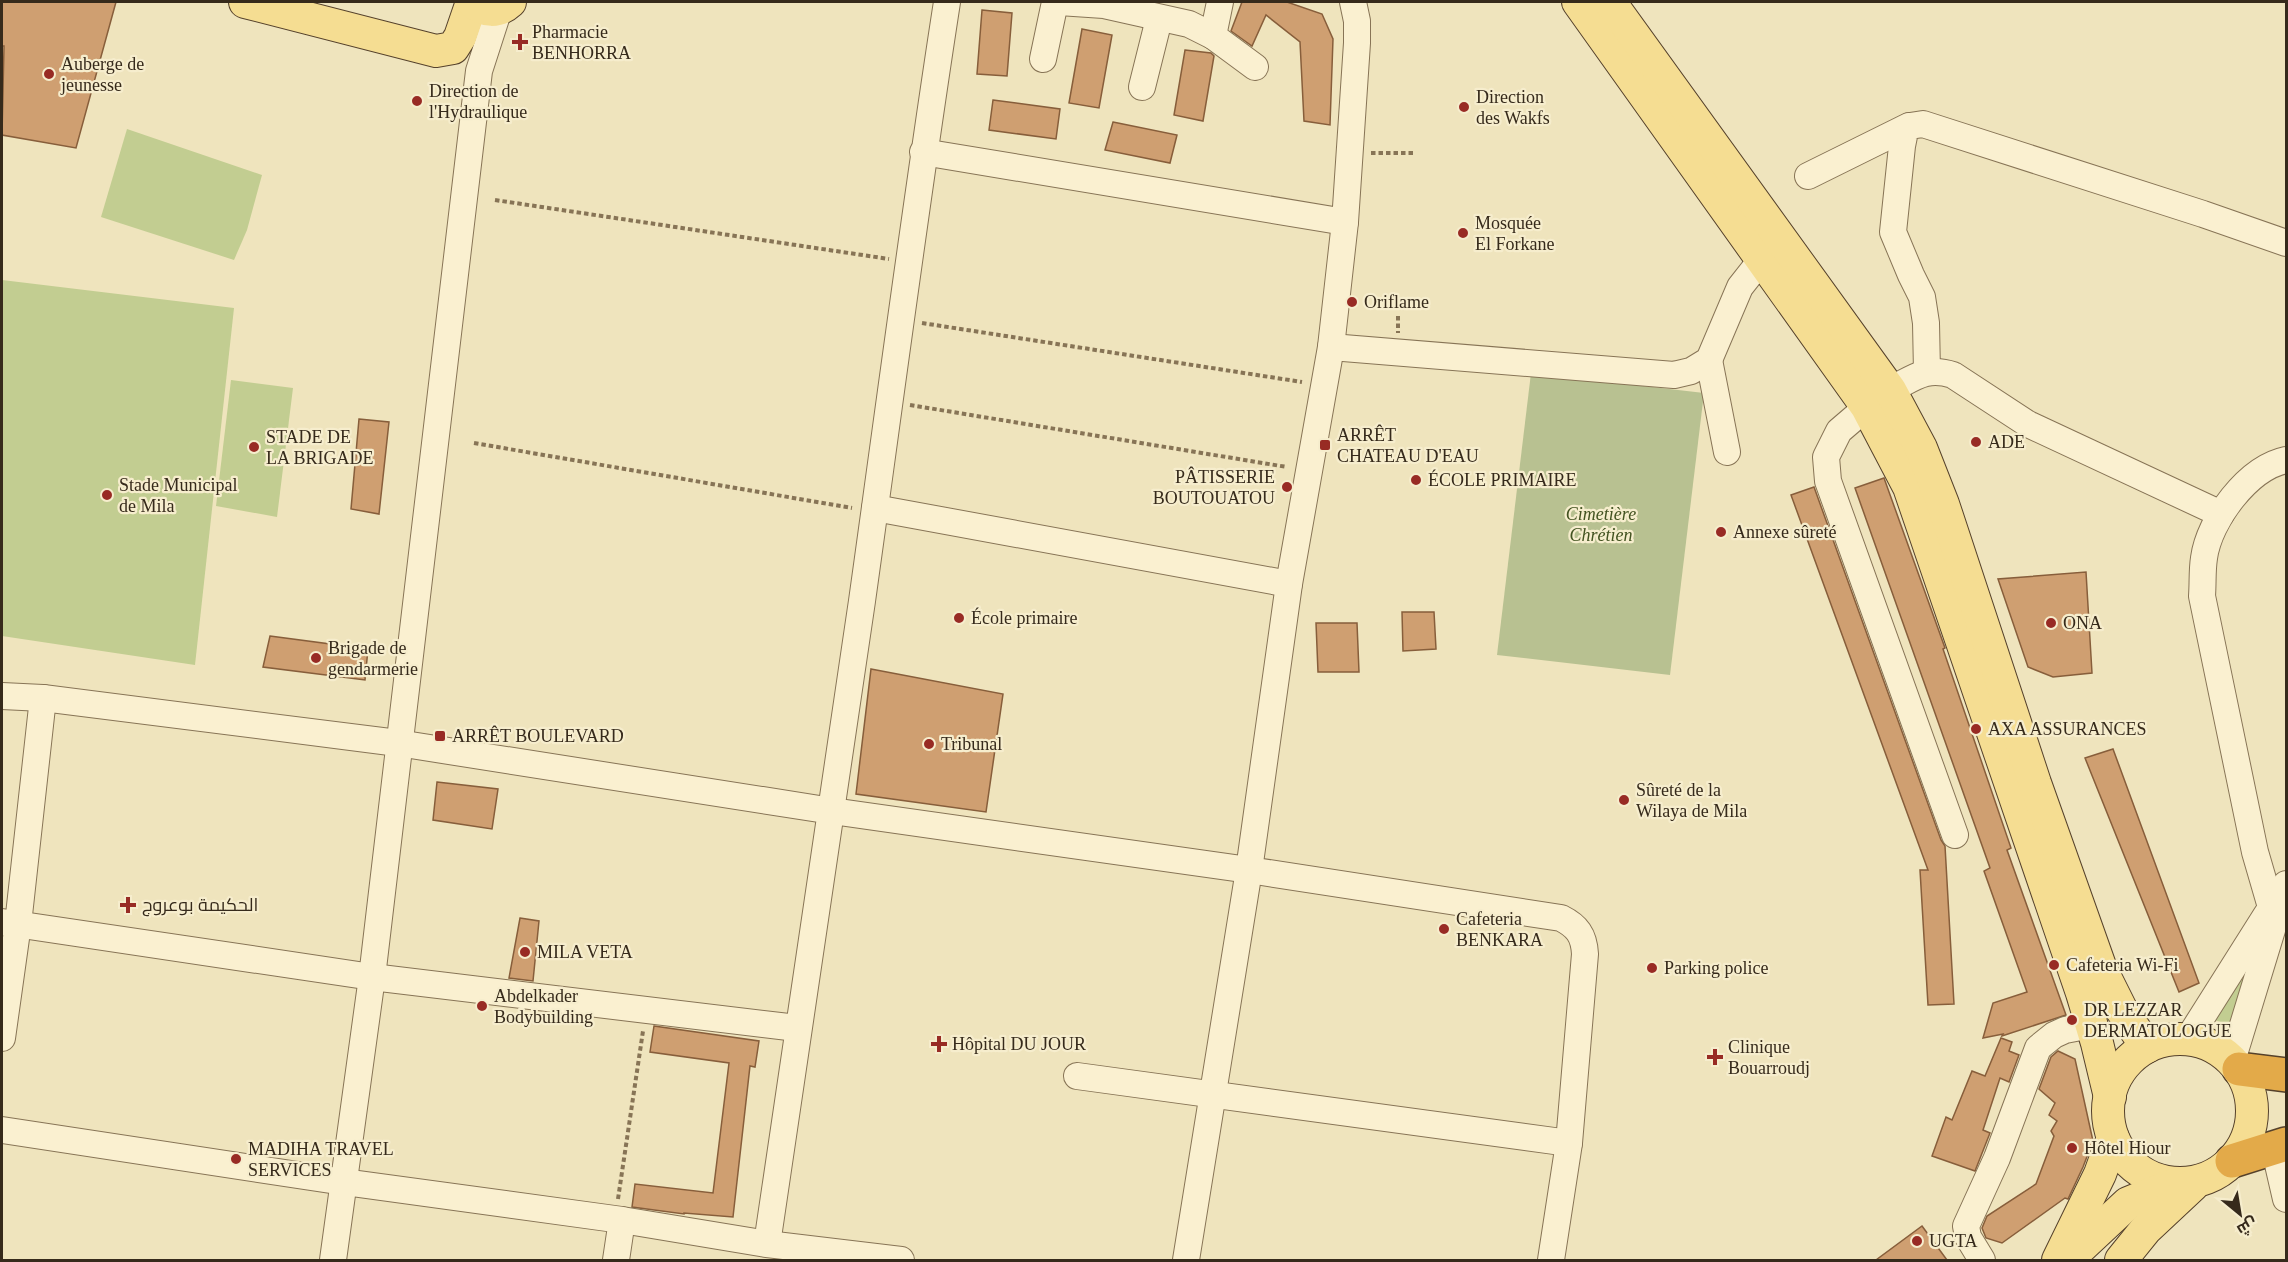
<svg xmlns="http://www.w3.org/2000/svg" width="2288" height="1262" font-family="'Times New Roman',Cairo,serif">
	<rect width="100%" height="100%" fill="#efe4bd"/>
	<g fill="#c2cd91">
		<polygon points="127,129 262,175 247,230 234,260 101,217"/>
		<polygon points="2,280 234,308 195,665 2,636"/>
		<polygon points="231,380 293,388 277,517 216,506"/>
		<polygon points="2261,929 2239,1028 2205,1017"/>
	</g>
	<polygon fill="#b8c191" points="1531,373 1704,393 1670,675 1497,655"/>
	<g fill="#cf9f71" stroke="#875e3b" stroke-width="1.5">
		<polygon points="2,2 116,2 76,148 2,135 4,46 2,46"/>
		<polygon points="1242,2 1287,2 1322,14 1333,39 1330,125 1304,121 1300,42 1266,15 1252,46 1231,31"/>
		<polygon points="982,10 1012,13 1007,76 977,74"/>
		<polygon points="1082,29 1112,35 1099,108 1069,103"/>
		<polygon points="1185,50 1211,53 1214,56 1203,121 1174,115"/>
		<polygon points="993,100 1060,109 1056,139 989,130"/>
		<polygon points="1113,122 1177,135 1170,163 1105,150"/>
		<polygon points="359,419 389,422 379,514 351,509"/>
		<polygon points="1884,478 1945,648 1943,649 2011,848 2007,850 2066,1015 2002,1036 2003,1034 1983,1038 1993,1003 2027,992 1984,871 1990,868 1855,488"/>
		<polygon points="1814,487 1941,840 1945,846 1954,1004 1928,1005 1920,870 1928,870 1791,495"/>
		<polygon points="2086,572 2092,673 2053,677 2028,667 1998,579"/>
		<polygon points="1402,612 1434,612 1436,649 1403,651"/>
		<polygon points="1316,623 1357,623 1359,672 1318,672"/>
		<polygon points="270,636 368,649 365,680 263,667"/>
		<polygon points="871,669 1003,694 986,812 856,794"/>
		<polygon points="2113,749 2199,983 2179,992 2085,758"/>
		<polygon points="437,782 498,789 492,829 433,820"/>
		<polygon points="520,918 539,921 533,981 509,978"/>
		<polygon points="654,1026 759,1041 755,1067 750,1066 733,1217 684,1213 684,1214 632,1207 635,1184 713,1193 729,1063 650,1052"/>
		<polygon points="2001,1038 2012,1042 2009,1051 2019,1055 2009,1082 2000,1078 1983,1130 1990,1133 1975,1171 1932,1156 1946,1117 1952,1120 1972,1071 1985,1076"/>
		<polygon points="2058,1051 2075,1059 2093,1141 2083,1167 2068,1199 2065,1198 2002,1243 1986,1238 1982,1228 1987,1216 2036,1184 2054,1136 2051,1131 2057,1121 2049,1115 2055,1103 2039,1089 2051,1057"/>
		<polygon points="1922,1226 1947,1260 1876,1260"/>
	</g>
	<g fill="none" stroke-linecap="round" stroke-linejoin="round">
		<g stroke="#877456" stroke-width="28">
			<g id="minor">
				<polyline points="1059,2 1104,5 1189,24 1213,36"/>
				<polyline points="1220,2 1213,36 1255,67"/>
				<polyline points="1043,59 1055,2"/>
				<polyline points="1142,87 1159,19"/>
				<polyline points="923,152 1345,222"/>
				<polyline points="1808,176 1909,126"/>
				<polyline points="1331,347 1674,375 1691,371 1709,360 1740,287 1762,259"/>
				<polyline points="1709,360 1727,452"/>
				<polyline points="1927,372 1926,323 1922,297 1911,275 1893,232 1902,146 1905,131 1910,126 1923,124 2203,214 2286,243"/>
				<path d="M1890 390C1914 378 1926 366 1953 375L2028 424 2221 514"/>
				<polyline points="1867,407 1839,431 1826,457 1828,481 1955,835"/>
				<path d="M2286 460C2248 468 2209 520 2204 558 2202 571 2203 583 2202 596L2255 852 2271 907 2286 919"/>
				<polyline points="875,508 1289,584"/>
				<path d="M2 696 43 698 398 743 832 811 1249 870 1561 918C1577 926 1584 935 1585 954L1569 1143 1551 1260"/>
				<polyline points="2,922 372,977 797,1028"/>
				<polyline points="2,1038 18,924 43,698"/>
				<polyline points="2188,1039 2267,914"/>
				<polyline points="2232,1061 2286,884"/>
				<polyline points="1077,1076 1569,1143"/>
				<polyline points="2,1130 344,1182 622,1220 767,1244 901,1260"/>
				<polyline points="2274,1147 2286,1199"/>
				<path d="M767 1244C797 1029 831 815 862 601 890 401 916 201 947 2"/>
				<polyline points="333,1260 372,977 479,71 499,9"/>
				<polyline points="616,1260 622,1220"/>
				<polyline points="1186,1260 1249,870 1289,584 1331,347 1345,222 1357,43 1357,21 1353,2"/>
				<polyline points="1982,1260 1968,1237 1966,1226 1997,1158 2038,1048 2054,1035 2065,1030 2091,1025"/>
			</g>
		</g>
		<g stroke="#55412b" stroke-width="34">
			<g id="major">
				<polyline points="245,2 436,51 453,48 460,37 472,2"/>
				<path d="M473 2C484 12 498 13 510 2"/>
				<polyline points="1578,2 1867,407 1909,487 2082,993 2097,1043 2110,1097"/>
				<polyline points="1610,2 1890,390 1921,448 1943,504 2035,783 2101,969 2121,1009 2147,1047"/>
				<circle cx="2180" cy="1111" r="72"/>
				<polyline points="2058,1260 2100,1174 2113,1138"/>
				<polyline points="2067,1260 2128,1203 2177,1183"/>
				<polyline points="2121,1260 2146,1229 2193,1185"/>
			</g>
		</g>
		<g stroke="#55412b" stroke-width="36">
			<g id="highway">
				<polyline points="2239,1069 2286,1075"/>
				<polyline points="2232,1161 2286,1144"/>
			</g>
		</g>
		<g stroke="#877456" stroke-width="4" stroke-dasharray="4.5 3" stroke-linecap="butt">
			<polyline points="1371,153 1413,153"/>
			<polyline points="495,200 889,259"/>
			<polyline points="1398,316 1398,333"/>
			<polyline points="922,323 1302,382"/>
			<polyline points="910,405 1287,467"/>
			<polyline points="474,443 852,508"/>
			<polyline points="618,1199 643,1031"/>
		</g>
		<use href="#minor" stroke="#faf0d0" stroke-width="26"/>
		<use href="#major" stroke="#f5dd92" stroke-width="32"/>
		<use href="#highway" stroke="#e3aa49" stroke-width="33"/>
	</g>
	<g fill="#982b24" stroke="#f6edcd" stroke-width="2">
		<path d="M517 33h6v6h6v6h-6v6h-6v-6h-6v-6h6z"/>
		<circle cx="49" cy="74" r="6"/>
		<circle cx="417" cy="101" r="6"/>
		<circle cx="1464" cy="107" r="6"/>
		<circle cx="1463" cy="233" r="6"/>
		<circle cx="1352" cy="302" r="6"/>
		<circle cx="1976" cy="442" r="6"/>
		<rect x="1319" y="439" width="12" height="12" rx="3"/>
		<circle cx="254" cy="447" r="6"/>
		<circle cx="1416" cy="480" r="6"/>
		<circle cx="1287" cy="487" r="6"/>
		<circle cx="107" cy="495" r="6"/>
		<circle cx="1721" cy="532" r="6"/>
		<circle cx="959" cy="618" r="6"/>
		<circle cx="2051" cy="623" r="6"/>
		<circle cx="316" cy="658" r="6"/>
		<circle cx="1976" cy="729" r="6"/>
		<rect x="434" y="730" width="12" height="12" rx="3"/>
		<circle cx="929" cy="744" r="6"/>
		<circle cx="1624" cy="800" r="6"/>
		<path d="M125 896h6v6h6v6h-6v6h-6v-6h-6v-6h6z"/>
		<circle cx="1444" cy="929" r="6"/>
		<circle cx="525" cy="952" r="6"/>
		<circle cx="2054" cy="965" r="6"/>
		<circle cx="1652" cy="968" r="6"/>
		<circle cx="482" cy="1006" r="6"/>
		<circle cx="2072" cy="1020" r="6"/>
		<path d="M936 1035h6v6h6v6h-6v6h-6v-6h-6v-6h6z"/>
		<path d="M1712 1048h6v6h6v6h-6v6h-6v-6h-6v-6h6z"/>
		<circle cx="2072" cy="1148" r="6"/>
		<circle cx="236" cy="1159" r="6"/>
		<circle cx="1917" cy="1241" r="6"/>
	</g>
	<g text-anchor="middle" stroke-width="4.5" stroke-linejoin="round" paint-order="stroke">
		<g font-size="18" fill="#362a1b" stroke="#f6edcd" text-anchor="start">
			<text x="532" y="38">Pharmacie<tspan x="532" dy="21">BENHORRA</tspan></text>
			<text x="61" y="70">Auberge de<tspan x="61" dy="21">jeunesse</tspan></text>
			<text x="429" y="97">Direction de<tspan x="429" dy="21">l'Hydraulique</tspan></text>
			<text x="1476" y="103">Direction<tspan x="1476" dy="21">des Wakfs</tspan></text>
			<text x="1475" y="229">Mosquée<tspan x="1475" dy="21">El Forkane</tspan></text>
			<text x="1364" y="308">Oriflame</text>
			<text x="1337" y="441">ARRÊT<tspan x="1337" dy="21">CHATEAU D'EAU</tspan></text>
			<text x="266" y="443">STADE DE<tspan x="266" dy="21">LA BRIGADE</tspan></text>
			<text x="1988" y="448">ADE</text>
			<text x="1275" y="483" text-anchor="end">PÂTISSERIE<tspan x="1275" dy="21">BOUTOUATOU</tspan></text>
			<text x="1428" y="486">ÉCOLE PRIMAIRE</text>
			<text x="119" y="491">Stade Municipal<tspan x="119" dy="21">de Mila</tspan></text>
			<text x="1733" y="538">Annexe sûreté</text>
			<text x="971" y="624">École primaire</text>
			<text x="2063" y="629">ONA</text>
			<text x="328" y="654">Brigade de<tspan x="328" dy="21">gendarmerie</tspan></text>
			<text x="1988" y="735">AXA ASSURANCES</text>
			<text x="452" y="742">ARRÊT BOULEVARD</text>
			<text x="941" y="750">Tribunal</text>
			<text x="1636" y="796">Sûreté de la<tspan x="1636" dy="21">Wilaya de Mila</tspan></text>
			<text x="142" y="911">الحكيمة بوعروج</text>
			<text x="1456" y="925">Cafeteria<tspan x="1456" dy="21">BENKARA</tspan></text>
			<text x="537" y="958">MILA VETA</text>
			<text x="2066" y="971">Cafeteria Wi-Fi</text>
			<text x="1664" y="974">Parking police</text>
			<text x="494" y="1002">Abdelkader<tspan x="494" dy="21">Bodybuilding</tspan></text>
			<text x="2084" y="1016">DR LEZZAR<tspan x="2084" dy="21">DERMATOLOGUE</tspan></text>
			<text x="952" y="1050">Hôpital DU JOUR</text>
			<text x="1728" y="1053">Clinique<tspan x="1728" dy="21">Bouarroudj</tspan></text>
			<text x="2084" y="1154">Hôtel Hiour</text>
			<text x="248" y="1155">MADIHA TRAVEL<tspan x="248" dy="21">SERVICES</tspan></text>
			<text x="1929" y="1247">UGTA</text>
		</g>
		<g font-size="18" font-style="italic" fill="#435321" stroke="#f6edcd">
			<text x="1601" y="520">Cimetière<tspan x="1601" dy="21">Chrétien</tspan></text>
		</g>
	</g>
	<rect width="2288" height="1262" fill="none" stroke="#362a1b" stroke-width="6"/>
	<g transform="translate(2240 1214) rotate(150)" stroke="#f6edcd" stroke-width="4.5" paint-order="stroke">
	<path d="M0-4.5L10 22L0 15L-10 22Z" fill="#362a1b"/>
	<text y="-9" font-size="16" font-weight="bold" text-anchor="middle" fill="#362a1b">ش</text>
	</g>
</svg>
